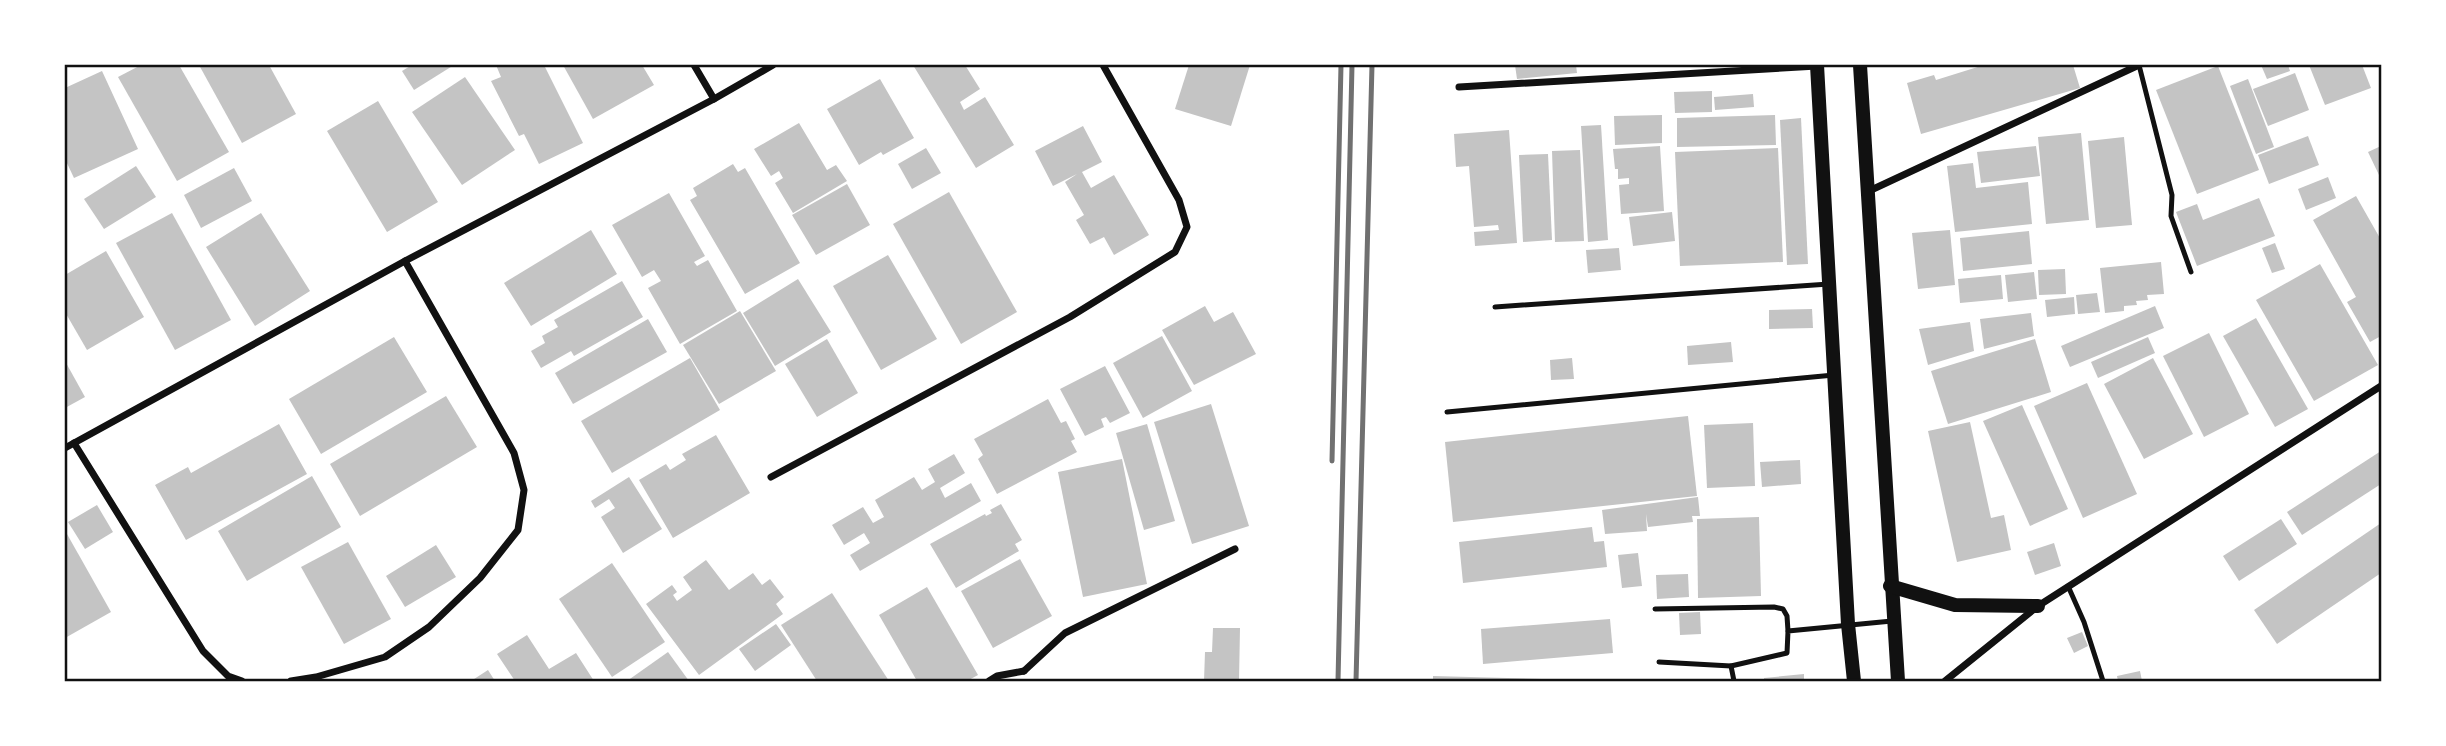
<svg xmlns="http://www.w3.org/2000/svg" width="2446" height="746" font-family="Quicksand,sans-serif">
	<rect width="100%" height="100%" fill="#fff"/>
	<g fill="#c4c4c4">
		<polygon points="141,65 179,65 229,152 177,181 118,77"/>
		<polygon points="199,65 269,65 296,114 242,143"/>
		<polygon points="412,65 454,65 414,90 402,71"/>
		<polygon points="496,65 544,65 583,143 539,164 524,134 519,136 491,81 501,77"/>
		<polygon points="563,65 642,65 654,85 593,119"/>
		<polygon points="913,65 965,65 980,89 960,102 964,110 985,97 1014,145 976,168"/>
		<polygon points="1189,65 1250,65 1231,126 1175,109"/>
		<polygon points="1515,65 1576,65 1577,73 1517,79"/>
		<polygon points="1984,65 2073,65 2080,88 1921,134 1907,83 1934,75 1936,80"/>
		<polygon points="2261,65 2288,65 2290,71 2267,79"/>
		<polygon points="2309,65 2362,65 2371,88 2325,105"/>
		<polygon points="2218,66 2259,170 2197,194 2156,90"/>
		<polygon points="102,71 138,149 74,178 65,159 65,88"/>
		<polygon points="2295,73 2309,110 2268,126 2253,89"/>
		<polygon points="465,77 515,150 462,185 412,112"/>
		<polygon points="880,79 914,138 883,155 881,152 859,165 827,109"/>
		<polygon points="2248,79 2274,147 2256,154 2230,86"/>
		<polygon points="1712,91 1712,112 1675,113 1674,92"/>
		<polygon points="1753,94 1754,107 1715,110 1714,97"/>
		<polygon points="378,101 438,202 387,232 327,131"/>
		<polygon points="1662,115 1662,143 1615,145 1614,116"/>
		<polygon points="1775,115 1776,145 1677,147 1677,118"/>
		<polygon points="1801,118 1808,264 1787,265 1780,120"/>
		<polygon points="799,123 827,170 836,165 847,181 793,213 775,183 783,178 779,171 771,176 754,149"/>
		<polygon points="1601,125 1608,240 1588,242 1581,126"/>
		<polygon points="1083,126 1102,162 1082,172 1091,188 1114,175 1149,235 1114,255 1104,237 1090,244 1076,220 1084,215 1065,182 1077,174 1053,186 1035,151"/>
		<polygon points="1509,130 1517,243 1475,246 1474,232 1499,230 1498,225 1474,227 1469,166 1456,167 1454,134"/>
		<polygon points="2081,133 2089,220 2046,224 2038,137"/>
		<polygon points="2308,136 2319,165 2269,184 2258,155"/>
		<polygon points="2124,137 2132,225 2096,228 2088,141"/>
		<polygon points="1660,146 1664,211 1621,214 1619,185 1629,184 1629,178 1618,179 1618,169 1615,169 1613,149"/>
		<polygon points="2036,146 2040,176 1981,183 1977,152"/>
		<polygon points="2381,146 2381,174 2379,175 2368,152"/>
		<polygon points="926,148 941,173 912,189 898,164"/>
		<polygon points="1778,148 1783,262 1680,266 1675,152"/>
		<polygon points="1580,150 1584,241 1555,242 1552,151"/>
		<polygon points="1548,154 1552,240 1523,242 1519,155"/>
		<polygon points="1973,163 1976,188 2028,182 2032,224 1955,232 1947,166"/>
		<polygon points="733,164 738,172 745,168 800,263 745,294 690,200 697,196 693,188"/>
		<polygon points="136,166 156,197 104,229 84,199"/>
		<polygon points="234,168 252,201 201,228 184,195"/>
		<polygon points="2328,177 2336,198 2306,210 2298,189"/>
		<polygon points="847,184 870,225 816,255 792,215"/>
		<polygon points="949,192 1017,312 961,344 893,224"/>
		<polygon points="669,193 705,256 694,262 697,266 708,260 737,311 680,344 648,288 661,281 654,270 642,277 612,225"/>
		<polygon points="2356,196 2381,240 2381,336 2370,342 2347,302 2356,297 2313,220"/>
		<polygon points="2259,198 2275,236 2197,266 2176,212 2197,204 2203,220"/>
		<polygon points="1672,212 1675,241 1633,246 1629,217"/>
		<polygon points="172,213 231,320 175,350 116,243"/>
		<polygon points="261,213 310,291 255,326 206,247"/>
		<polygon points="591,230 617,274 531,326 504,283"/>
		<polygon points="1950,230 1955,285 1918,289 1912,233"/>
		<polygon points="2029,231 2032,264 1963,271 1960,238"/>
		<polygon points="2275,243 2285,269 2272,273 2262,248"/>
		<polygon points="1619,248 1621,270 1588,273 1586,250"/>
		<polygon points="106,251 144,317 87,350 65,312 65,275"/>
		<polygon points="888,255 937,339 881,370 833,286"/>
		<polygon points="2161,262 2164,294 2147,295 2148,300 2136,301 2137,305 2124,306 2124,311 2105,313 2100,268"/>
		<polygon points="2320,264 2378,365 2314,401 2256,300"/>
		<polygon points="2065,269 2066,294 2039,295 2038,270"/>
		<polygon points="2034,272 2037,299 2008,302 2005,275"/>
		<polygon points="2001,275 2003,299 1960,303 1958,279"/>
		<polygon points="798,279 831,332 775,366 743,313"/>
		<polygon points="622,281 643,317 574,356 571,351 541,368 531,351 545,343 542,336 558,327 554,320"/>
		<polygon points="2097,293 2100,312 2078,314 2076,295"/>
		<polygon points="2074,297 2075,314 2047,317 2045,300"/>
		<polygon points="1205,306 1214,322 1233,312 1256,354 1194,385 1162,330"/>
		<polygon points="2155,306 2164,328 2070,367 2061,346"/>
		<polygon points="1812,309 1813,328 1769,329 1769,310"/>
		<polygon points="740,311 776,371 719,404 683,345"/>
		<polygon points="2031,313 2034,336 1984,349 1980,319"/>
		<polygon points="2256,318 2308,409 2275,427 2223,336"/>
		<polygon points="648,319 667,352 573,404 555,373"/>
		<polygon points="1970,322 1974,351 1928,365 1919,329"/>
		<polygon points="2209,333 2249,414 2204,437 2163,356"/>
		<polygon points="1162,336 1192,391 1143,418 1113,363"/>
		<polygon points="394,337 427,392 321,454 289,399"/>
		<polygon points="2148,337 2155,353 2098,378 2091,362"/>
		<polygon points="827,339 858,393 817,417 785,364"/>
		<polygon points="2035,339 2051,392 1948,424 1931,371"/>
		<polygon points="1731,342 1733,362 1688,365 1687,346"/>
		<polygon points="690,358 720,410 612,473 581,421"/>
		<polygon points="1572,358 1574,379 1551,380 1550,360"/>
		<polygon points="2153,358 2193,434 2144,459 2104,384"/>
		<polygon points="65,361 85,397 65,408"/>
		<polygon points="1105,366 1130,413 1110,423 1106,417 1101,419 1104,427 1085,436 1060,389"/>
		<polygon points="2087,383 2137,494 2083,518 2034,406"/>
		<polygon points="446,396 477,447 360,516 330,464"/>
		<polygon points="1048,399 1061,423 1066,421 1075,439 1071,441 1077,452 997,494 978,459 983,455 974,439"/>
		<polygon points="1211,404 1249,526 1192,544 1154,422"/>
		<polygon points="2022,405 2068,509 2030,526 1983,421"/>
		<polygon points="1688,416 1697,496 1453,522 1445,442"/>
		<polygon points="1970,422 1991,518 2004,515 2011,550 1957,562 1928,431"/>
		<polygon points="1753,423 1755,486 1707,488 1704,425"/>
		<polygon points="279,424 307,474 186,540 155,485 188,467 191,473"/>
		<polygon points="1147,424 1175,521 1144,530 1116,433"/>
		<polygon points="716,435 750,493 673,538 639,480 666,464 670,470 686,460 682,454"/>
		<polygon points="2381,451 2381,484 2302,535 2287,512"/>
		<polygon points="954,454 965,473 940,488 945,498 971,483 981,501 860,571 850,555 870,543 864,533 844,545 832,525 863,507 873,523 884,517 875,500 914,477 922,490 935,482 928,469"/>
		<polygon points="1122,459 1147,584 1083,597 1058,472"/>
		<polygon points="1800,460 1801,484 1762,487 1760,462"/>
		<polygon points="312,476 341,527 247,581 218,531"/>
		<polygon points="629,477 662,529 623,553 601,517 615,508 609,499 595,508 591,501"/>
		<polygon points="1698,497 1700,516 1692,516 1693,522 1648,527 1646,514 1647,531 1605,534 1602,510"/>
		<polygon points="1001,504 1022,540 1015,544 1019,551 956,588 930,544 985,514 986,516 992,513 990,510"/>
		<polygon points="97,505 113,532 85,549 68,522"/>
		<polygon points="1759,517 1761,596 1698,598 1697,519"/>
		<polygon points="2281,519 2297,544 2239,581 2223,556"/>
		<polygon points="2381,523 2381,573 2277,644 2254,610"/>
		<polygon points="1592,527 1594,542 1604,541 1607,567 1463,583 1459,542"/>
		<polygon points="67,534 111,612 65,638 65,535"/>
		<polygon points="348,542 391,619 344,644 301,567"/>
		<polygon points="2054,543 2061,566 2035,575 2027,552"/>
		<polygon points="436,545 456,577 405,607 386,576"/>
		<polygon points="1638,553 1642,586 1622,588 1618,555"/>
		<polygon points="1020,559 1052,616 993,648 961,591"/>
		<polygon points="706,560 729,590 753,573 762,585 770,579 784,597 776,604 783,614 699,675 646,604 672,585 677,592 673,595 677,601 692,590 683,577"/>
		<polygon points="612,563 665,642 612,677 559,599"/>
		<polygon points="1688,574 1689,597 1657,599 1656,575"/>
		<polygon points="927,587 978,675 967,681 917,681 879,615"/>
		<polygon points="832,593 889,681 817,681 781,625"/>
		<polygon points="1700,612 1701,634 1680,635 1679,613"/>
		<polygon points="1610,619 1613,653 1483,664 1481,629"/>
		<polygon points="776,624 791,645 755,671 739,649"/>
		<polygon points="1213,628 1240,628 1239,681 1204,681 1205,652 1212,652"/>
		<polygon points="2082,632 2088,646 2074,653 2067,638"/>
		<polygon points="527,635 549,669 576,653 594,681 515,681 497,654"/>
		<polygon points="668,652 689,681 627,681"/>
		<polygon points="488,670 495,681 471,681"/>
		<polygon points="2140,671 2142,681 2118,681 2117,676"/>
		<polygon points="1804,674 1804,681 1764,681 1764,678"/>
		<polygon points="1433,676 1542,679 1542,681 1433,681"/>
	</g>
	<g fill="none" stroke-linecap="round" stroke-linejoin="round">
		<g stroke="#111" stroke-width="5">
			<polyline points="2139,65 2172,195 2171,216 2191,272"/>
			<polyline points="1495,307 1829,284"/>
			<polyline points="1447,412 1834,375"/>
			<polyline points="2068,586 2084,622 2103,681"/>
			<polyline points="1655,609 1774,607 1783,609 1787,616 1788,631"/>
			<polyline points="1659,662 1731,666 1787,653 1788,631 1892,621"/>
			<polyline points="1731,666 1734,681"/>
		</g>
		<g stroke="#111" stroke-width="7">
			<polyline points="694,65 714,99"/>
			<polyline points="1459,87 1817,66"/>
			<polyline points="1869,191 2139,65"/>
			<polyline points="74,443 203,651 228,676 242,681"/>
			<polyline points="65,448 405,261 714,99 773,65"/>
			<polyline points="771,477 1070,317 1175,252 1187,227 1179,200 1103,65"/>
			<polyline points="1024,671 1065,633 1235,549"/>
			<polyline points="291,681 316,677 385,657 429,627 480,578 518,530 524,490 514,453 405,261"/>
			<polyline points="989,681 997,676 1024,671"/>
			<polyline points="1945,681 2038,606 2381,386"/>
		</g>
		<g stroke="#111" stroke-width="14">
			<polyline points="1817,65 1848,624 1854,681"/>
			<polyline points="1860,65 1898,681"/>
			<polyline points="1890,586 1955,605 2038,606"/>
		</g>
		<g stroke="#707070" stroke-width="5">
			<polyline points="1332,461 1341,65"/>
			<polyline points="1338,681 1352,65"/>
			<polyline points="1356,681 1372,65"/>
		</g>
	</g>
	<rect width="2446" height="746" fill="none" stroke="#ffffff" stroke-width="133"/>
	<rect x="66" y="66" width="2314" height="614" fill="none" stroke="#111" stroke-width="2.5"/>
</svg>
